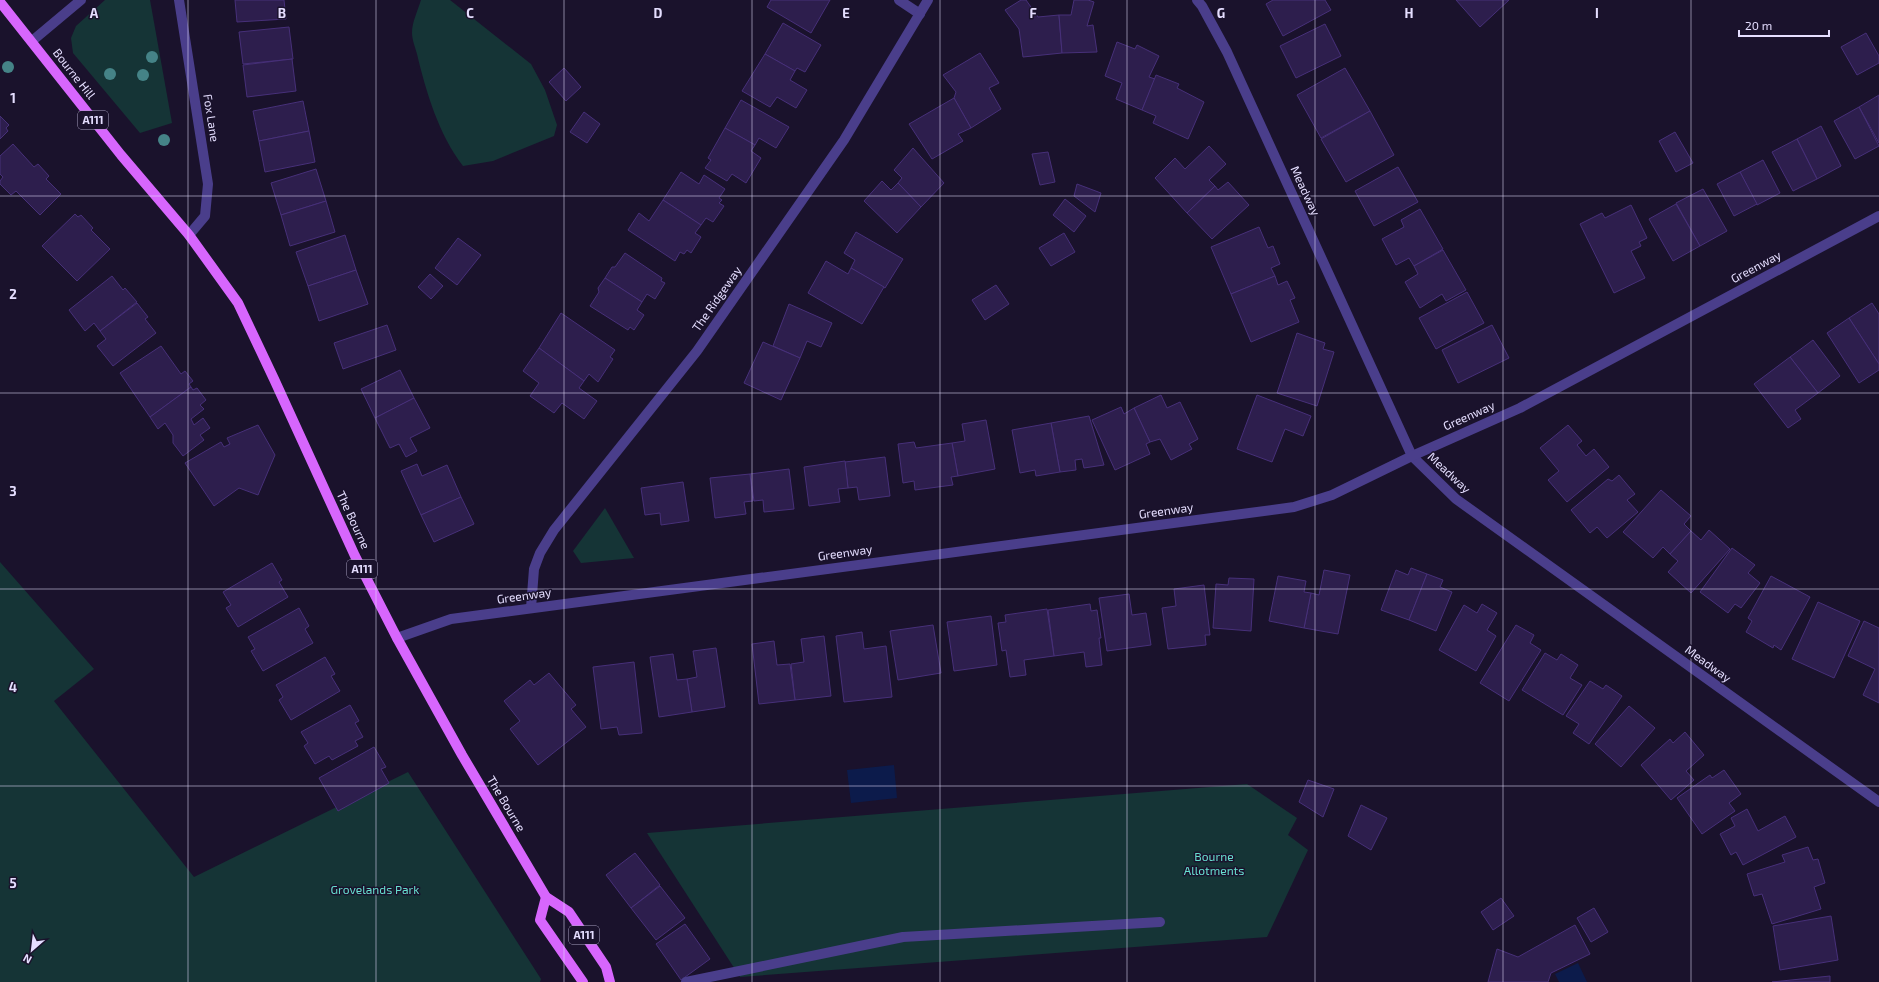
<svg xmlns="http://www.w3.org/2000/svg" width="1879" height="982" font-family="'Exo 2',sans-serif">
	<rect width="100%" height="100%" fill="#1a122c"/>
	<g fill="#153436">
		<polygon points="105,0 150,0 172,123 140,133 73,53 71,38 76,26"/>
		<path d="M421 0H450L531 64 545 90 557 125 554 136 493 161 463 166C439 135 426 92 417 54 415 47 412 39 412 33 412 22 418 10 421 0Z"/>
		<polygon points="605,508 634,558 581,563 573,551"/>
		<polygon points="0,562 94,669 54,701 194,877 408,772 541,979 540,982 0,982"/>
		<polygon points="1247,784 1297,818 1288,835 1308,850 1267,937 740,977 647,833"/>
	</g>
	<g fill="#0c1b4b">
		<polygon points="894,765 897,798 851,803 847,770"/>
		<polygon points="1578,963 1587,982 1559,982 1555,974"/>
	</g>
	<g fill="#2d1e4d" stroke="#473079">
		<polygon points="235,0 284,0 286,19 237,22"/>
		<polygon points="771,0 830,0 811,33 767,7"/>
		<polygon points="1021,0 1026,0 1038,17 1059,15 1062,53 1023,57 1019,29 1005,10"/>
		<polygon points="1074,0 1088,0 1094,2 1087,26 1093,25 1097,52 1062,53 1059,15 1071,15"/>
		<polygon points="1273,0 1325,0 1331,10 1283,36 1266,4"/>
		<polygon points="1456,0 1509,0 1480,27"/>
		<polygon points="783,23 821,45 805,72 797,68 795,71 765,54"/>
		<polygon points="1325,24 1341,56 1296,78 1280,46"/>
		<polygon points="289,27 293,59 243,64 239,32"/>
		<polygon points="1866,33 1879,56 1879,63 1857,75 1841,47"/>
		<polygon points="1117,42 1135,49 1137,45 1159,56 1149,77 1155,79 1142,110 1116,99 1122,83 1105,76"/>
		<polygon points="980,53 999,83 989,88 1001,109 971,128 954,98 956,92 943,75"/>
		<polygon points="765,54 795,71 790,80 807,90 796,108 777,97 770,107 742,91"/>
		<polygon points="292,59 296,91 247,97 243,65"/>
		<polygon points="564,68 581,87 566,101 549,82"/>
		<polygon points="1345,68 1370,111 1321,138 1297,95"/>
		<polygon points="1156,75 1179,84 1177,88 1204,102 1188,139 1153,123 1156,116 1142,110"/>
		<polygon points="1879,95 1879,143 1859,107"/>
		<polygon points="954,98 971,128 958,134 963,141 932,159 909,124"/>
		<polygon points="741,100 789,127 776,148 759,138 755,145 725,128"/>
		<polygon points="303,101 309,131 259,141 253,111"/>
		<polygon points="1859,107 1879,146 1855,159 1834,121"/>
		<polygon points="1370,111 1394,155 1346,182 1321,139"/>
		<polygon points="584,112 600,124 587,143 570,132"/>
		<polygon points="0,116 9,125 6,128 8,131 0,139"/>
		<polygon points="1821,126 1841,166 1817,179 1797,139"/>
		<polygon points="725,128 755,145 751,151 761,158 746,183 732,174 727,181 705,168 711,160 708,158"/>
		<polygon points="309,131 315,162 265,172 259,141"/>
		<polygon points="1675,132 1693,163 1676,172 1659,141"/>
		<polygon points="1797,139 1817,179 1793,191 1772,152"/>
		<polygon points="13,144 34,167 38,164 49,176 46,179 61,194 40,215 16,191 11,195 0,184 0,181 3,177 0,174 0,156"/>
		<polygon points="1209,146 1226,164 1209,180 1215,186 1187,213 1155,178 1175,158 1185,169"/>
		<polygon points="913,148 944,183 921,207 898,183 902,178 894,170"/>
		<polygon points="1048,152 1055,182 1040,185 1032,154"/>
		<polygon points="1763,160 1780,193 1757,205 1740,172"/>
		<polygon points="1398,167 1418,202 1374,226 1355,191"/>
		<polygon points="316,169 326,201 281,215 271,183"/>
		<polygon points="681,172 699,184 704,175 725,189 719,198 722,200 719,203 724,206 713,222 706,218 701,225 663,200"/>
		<polygon points="1740,172 1757,204 1734,216 1717,184"/>
		<polygon points="882,181 891,190 898,183 921,207 897,233 864,201"/>
		<polygon points="1228,182 1249,205 1212,239 1187,213 1215,186 1218,190"/>
		<polygon points="1077,184 1101,193 1095,212 1074,196"/>
		<polygon points="1703,189 1727,231 1700,246 1676,203"/>
		<polygon points="1065,199 1086,216 1074,232 1053,215"/>
		<polygon points="663,200 701,225 695,233 701,237 691,253 687,250 684,254 680,252 675,261 628,230 639,213 649,221"/>
		<polygon points="326,201 335,232 290,246 281,215"/>
		<polygon points="1676,204 1700,246 1673,261 1649,219"/>
		<polygon points="1631,205 1647,238 1639,242 1641,246 1631,251 1645,278 1614,293 1580,224 1602,213 1605,218"/>
		<polygon points="1420,209 1443,249 1414,266 1409,258 1396,265 1382,239 1404,227 1401,220"/>
		<polygon points="75,214 78,217 81,215 93,228 91,230 110,249 77,281 42,246"/>
		<polygon points="1259,227 1268,248 1273,246 1280,264 1271,268 1275,276 1231,294 1211,247"/>
		<polygon points="856,232 903,259 885,288 851,268 855,260 844,253"/>
		<polygon points="1064,233 1075,252 1051,266 1039,248"/>
		<polygon points="345,235 356,270 308,286 296,252"/>
		<polygon points="458,238 481,255 457,285 435,268"/>
		<polygon points="1443,250 1466,290 1446,301 1442,294 1420,308 1405,282 1418,274 1414,266"/>
		<polygon points="625,253 662,278 661,281 665,283 655,299 647,294 642,302 605,278 612,267 615,267"/>
		<polygon points="826,261 848,274 851,268 884,287 862,324 808,293"/>
		<polygon points="356,270 368,304 319,321 308,286"/>
		<polygon points="430,274 443,286 431,299 418,287"/>
		<polygon points="112,276 123,290 125,288 137,302 100,331 94,323 85,331 69,310"/>
		<polygon points="1275,276 1278,285 1287,281 1295,298 1290,300 1299,322 1251,342 1231,294"/>
		<polygon points="605,278 642,302 637,310 644,315 634,330 630,327 628,330 590,306 599,292 598,288"/>
		<polygon points="996,285 1009,304 985,320 972,300"/>
		<polygon points="1467,292 1484,323 1436,349 1419,318"/>
		<polygon points="137,303 148,317 145,319 156,333 113,366 97,346 106,339 100,331"/>
		<polygon points="1872,303 1879,314 1879,364 1849,318"/>
		<polygon points="789,304 832,323 821,347 807,341 800,358 773,346"/>
		<polygon points="561,313 615,350 610,357 613,359 598,382 589,374 584,381 539,348"/>
		<polygon points="1849,318 1879,364 1879,370 1859,383 1827,333"/>
		<polygon points="387,325 396,350 343,369 334,343"/>
		<polygon points="1492,325 1509,358 1458,383 1442,350"/>
		<polygon points="1297,333 1325,343 1323,349 1334,352 1317,406 1277,393"/>
		<polygon points="1813,340 1840,376 1818,393 1790,357"/>
		<polygon points="763,342 800,358 781,400 744,383"/>
		<polygon points="161,346 181,374 185,371 193,381 189,384 191,387 150,417 120,373"/>
		<polygon points="539,348 584,381 579,388 597,401 584,419 562,403 554,413 530,396 539,383 523,371"/>
		<polygon points="1790,357 1818,393 1795,410 1801,419 1788,428 1754,384"/>
		<polygon points="400,370 414,398 375,418 361,389"/>
		<polygon points="191,387 193,390 197,388 206,400 200,405 204,409 191,419 194,425 203,418 210,428 200,435 204,440 183,456 173,443 173,435 165,423 158,429 150,417"/>
		<polygon points="1161,395 1167,408 1180,402 1198,439 1189,444 1192,449 1171,460 1160,439 1150,442 1134,408"/>
		<polygon points="1257,395 1311,416 1303,436 1285,429 1272,462 1237,449"/>
		<polygon points="414,398 430,428 410,438 417,451 406,457 399,444 390,448 375,418"/>
		<polygon points="1121,407 1124,414 1134,408 1150,442 1146,444 1150,454 1115,470 1092,420"/>
		<polygon points="1089,416 1104,465 1084,468 1082,459 1075,460 1076,470 1060,472 1051,423"/>
		<polygon points="986,420 995,469 958,476 952,443 965,441 962,424"/>
		<polygon points="1051,423 1060,472 1036,476 1035,470 1020,473 1012,430"/>
		<polygon points="258,425 275,455 258,495 239,488 214,506 185,463 221,442 224,447 230,444 227,438"/>
		<polygon points="1568,425 1582,441 1577,445 1586,456 1594,449 1609,467 1567,502 1548,480 1559,471 1540,448"/>
		<polygon points="914,442 916,448 952,443 958,476 951,477 953,485 915,490 914,481 903,483 898,444"/>
		<polygon points="885,457 890,496 859,500 857,487 848,488 845,462"/>
		<polygon points="845,461 848,488 838,489 840,502 809,506 804,467"/>
		<polygon points="417,464 422,476 447,465 461,497 421,515 401,471"/>
		<polygon points="789,469 794,509 764,512 763,500 754,501 750,474"/>
		<polygon points="750,474 753,501 744,502 746,514 715,518 710,478"/>
		<polygon points="1619,475 1635,494 1627,500 1638,512 1607,538 1597,527 1590,533 1571,510 1608,479 1612,481"/>
		<polygon points="683,482 689,521 661,525 660,513 645,515 641,488"/>
		<polygon points="1661,490 1691,516 1684,524 1691,531 1670,554 1663,547 1653,558 1623,532"/>
		<polygon points="461,497 474,524 434,542 421,515"/>
		<polygon points="1709,530 1730,549 1691,593 1668,572 1678,561 1670,554 1691,531 1701,540"/>
		<polygon points="1732,548 1755,565 1748,573 1760,583 1741,608 1735,604 1728,613 1700,592"/>
		<polygon points="272,563 282,580 279,582 288,597 238,627 226,608 231,605 223,592"/>
		<polygon points="1411,568 1427,574 1409,620 1381,610 1396,570 1408,575"/>
		<polygon points="1324,570 1350,575 1338,634 1304,628 1311,593 1319,595"/>
		<polygon points="1427,574 1443,580 1440,587 1452,592 1436,631 1409,620"/>
		<polygon points="1278,576 1306,581 1304,592 1311,593 1304,628 1269,621"/>
		<polygon points="1771,576 1810,597 1781,650 1774,645 1773,648 1746,632 1752,621 1748,618"/>
		<polygon points="1229,578 1254,579 1251,631 1213,628 1216,584 1228,585"/>
		<polygon points="1204,585 1210,635 1205,635 1206,645 1168,649 1162,608 1176,606 1174,589"/>
		<polygon points="1129,594 1132,615 1146,613 1151,645 1107,651 1099,598"/>
		<polygon points="1818,602 1860,621 1834,678 1792,659"/>
		<polygon points="1090,604 1091,611 1097,610 1101,638 1099,638 1102,665 1086,667 1084,652 1054,656 1048,610"/>
		<polygon points="1482,604 1497,613 1487,630 1496,636 1476,671 1439,650 1464,605 1477,613"/>
		<polygon points="299,608 309,626 305,629 313,643 263,671 251,651 255,649 248,637"/>
		<polygon points="1047,609 1054,656 1024,660 1026,675 1010,677 1006,650 1002,651 998,623 1006,622 1005,615"/>
		<polygon points="991,616 997,665 954,671 947,622"/>
		<polygon points="1864,621 1879,628 1879,703 1863,695 1875,669 1848,656"/>
		<polygon points="933,625 941,673 898,680 890,631"/>
		<polygon points="1516,625 1534,635 1530,643 1541,650 1509,701 1480,683"/>
		<polygon points="862,632 864,649 886,646 892,697 844,702 836,636"/>
		<polygon points="824,636 831,696 795,700 791,664 804,662 801,639"/>
		<polygon points="774,641 777,665 790,664 795,700 759,704 752,644"/>
		<polygon points="716,648 725,707 692,712 687,679 697,677 693,651"/>
		<polygon points="1545,653 1557,660 1561,654 1578,665 1570,678 1582,685 1563,715 1522,690"/>
		<polygon points="673,654 677,680 687,679 692,712 659,717 650,657"/>
		<polygon points="325,657 335,674 331,676 340,691 291,720 279,700 283,697 276,685"/>
		<polygon points="634,662 642,733 619,735 617,727 601,729 593,667"/>
		<polygon points="549,673 576,705 571,709 586,727 538,765 510,729 520,721 504,701 530,680 534,685"/>
		<polygon points="1590,681 1603,689 1606,685 1622,696 1589,744 1573,733 1579,724 1566,716"/>
		<polygon points="350,705 359,721 355,723 363,737 355,741 358,746 332,760 329,756 315,764 304,746 308,743 301,732"/>
		<polygon points="1629,706 1655,728 1621,767 1595,744"/>
		<polygon points="1685,732 1704,755 1686,771 1694,780 1671,800 1641,765 1670,739 1673,743"/>
		<polygon points="374,747 386,767 381,769 389,783 338,811 319,778"/>
		<polygon points="1724,770 1741,794 1729,803 1735,811 1702,834 1677,798 1710,775 1712,778"/>
		<polygon points="1308,780 1334,789 1323,817 1299,802"/>
		<polygon points="1361,805 1387,818 1371,850 1348,836"/>
		<polygon points="1747,809 1758,831 1785,816 1796,837 1743,865 1736,852 1731,855 1720,834 1735,826 1731,818"/>
		<polygon points="1808,847 1813,860 1818,859 1825,883 1814,887 1821,909 1772,924 1762,894 1754,896 1747,874 1785,862 1782,855"/>
		<polygon points="635,853 660,885 631,908 606,875"/>
		<polygon points="660,886 685,918 656,940 631,908"/>
		<polygon points="1501,898 1514,916 1493,930 1481,912"/>
		<polygon points="1594,908 1608,932 1591,942 1577,918"/>
		<polygon points="1831,916 1838,960 1780,970 1773,926"/>
		<polygon points="685,924 710,959 681,980 656,944"/>
		<polygon points="1575,925 1590,954 1551,973 1548,982 1488,982 1497,949 1518,957"/>
		<polygon points="1830,976 1830,982 1772,982"/>
	</g>
	<g fill="none" stroke-linecap="round" stroke-linejoin="round">
		<polyline stroke="#4a3e8b" stroke-width="10" points="686,982 903,937 1160,922"/>
		<g stroke="#4a3e8b" stroke-width="10">
			<polyline points="179,0 208,184 205,216 189,235"/>
			<polyline points="899,0 920,14"/>
			<polyline points="1197,0 1202,6 1227,52 1412,456 1456,499 1879,802"/>
			<polyline points="32,41 81,0"/>
			<polyline points="531,608 534,569 540,553 554,530 697,351 844,140 928,0"/>
			<polyline points="397,638 451,619 1294,507 1332,495 1412,456 1520,408 1879,216"/>
		</g>
		<g stroke="#d766fd" stroke-width="10">
			<polyline points="0,2 121,155 189,235 238,303 274,379 355,556 397,638 462,755 546,897 569,912 606,967 610,982"/>
			<polyline points="546,897 540,920 583,982"/>
		</g>
	</g>
	<g fill="#458387">
		<circle cx="152" cy="57" r="6"/>
		<circle cx="8" cy="67" r="6"/>
		<circle cx="110" cy="74" r="6"/>
		<circle cx="143" cy="75" r="6"/>
		<circle cx="164" cy="140" r="6"/>
	</g>
	<path fill="none" stroke="#e5deff" stroke-width="1" stroke-opacity="0.55" d="M188 0V982M376 0V982M564 0V982M752 0V982M940 0V982M1127 0V982M1315 0V982M1503 0V982M1691 0V982M0 196H1879M0 393H1879M0 589H1879M0 786H1879"/>
	<g text-anchor="middle" stroke-width="3" stroke-linejoin="round" paint-order="stroke">
		<g fill="#1a122c" stroke="#a8a1c0" stroke-width="1">
			<rect x="78" y="111" width="30" height="18" rx="3"/>
			<rect x="347" y="560" width="30" height="18" rx="3"/>
			<rect x="569" y="926" width="30" height="18" rx="3"/>
		</g>
		<g font-size="11" font-weight="bold" fill="#e5deff">
			<text x="93" y="124">A111</text>
			<text x="362" y="573">A111</text>
			<text x="584" y="939">A111</text>
		</g>
		<g font-size="12" fill="#e5deff" stroke="#1a122c">
			<text transform="translate(74 74) rotate(52)" y="4">Bourne Hill</text>
			<text transform="translate(211 118) rotate(81)" y="4">Fox Lane</text>
			<text transform="translate(1305 191) rotate(65)" y="4">Meadway</text>
			<text transform="translate(1756 267) rotate(-28)" y="4">Greenway</text>
			<text transform="translate(717 299) rotate(-55)" y="4">The Ridgeway</text>
			<text transform="translate(1469 416) rotate(-24)" y="4">Greenway</text>
			<text transform="translate(1449 473) rotate(43)" y="4">Meadway</text>
			<text transform="translate(1166 511) rotate(-8)" y="4">Greenway</text>
			<text transform="translate(353 520) rotate(65)" y="4">The Bourne</text>
			<text transform="translate(845 553) rotate(-8)" y="4">Greenway</text>
			<text transform="translate(524 596) rotate(-8)" y="4">Greenway</text>
			<text transform="translate(1708 664) rotate(36)" y="4">Meadway</text>
			<text transform="translate(506 804) rotate(59)" y="4">The Bourne</text>
		</g>
		<g font-size="12" fill="#68e0d1" stroke="#1a122c">
			<text x="1214" y="861">Bourne<tspan x="1214" dy="14">Allotments</tspan></text>
			<text x="375" y="894">Grovelands Park</text>
		</g>
	</g>
	<g font-size="13" text-anchor="middle" font-weight="bold" fill="#e5deff" stroke="#1a122c" stroke-width="3" stroke-linejoin="round" paint-order="stroke">
		<text x="94" y="18">A</text>
		<text x="282" y="18">B</text>
		<text x="470" y="18">C</text>
		<text x="658" y="18">D</text>
		<text x="846" y="18">E</text>
		<text x="1033" y="18">F</text>
		<text x="1221" y="18">G</text>
		<text x="1409" y="18">H</text>
		<text x="1597" y="18">I</text>
		<text x="13" y="103">1</text>
		<text x="13" y="299">2</text>
		<text x="13" y="496">3</text>
		<text x="13" y="692">4</text>
		<text x="13" y="888">5</text>
	</g>
	<g transform="translate(32 950) rotate(208)" stroke="#1a122c" stroke-width="3" paint-order="stroke">
	<path d="M0-3L7 15L0 10L-7 15Z" fill="#e5deff"/>
	<text y="-6" font-size="11" font-weight="bold" text-anchor="middle" fill="#e5deff">N</text>
	</g>
	<path d="M1739 30v6h90v-6" fill="none" stroke="#e5deff" stroke-width="2"/>
	<text x="1745" y="30" font-size="12" fill="#e5deff" stroke="#1a122c" stroke-width="3" paint-order="stroke">20 m</text>
</svg>
